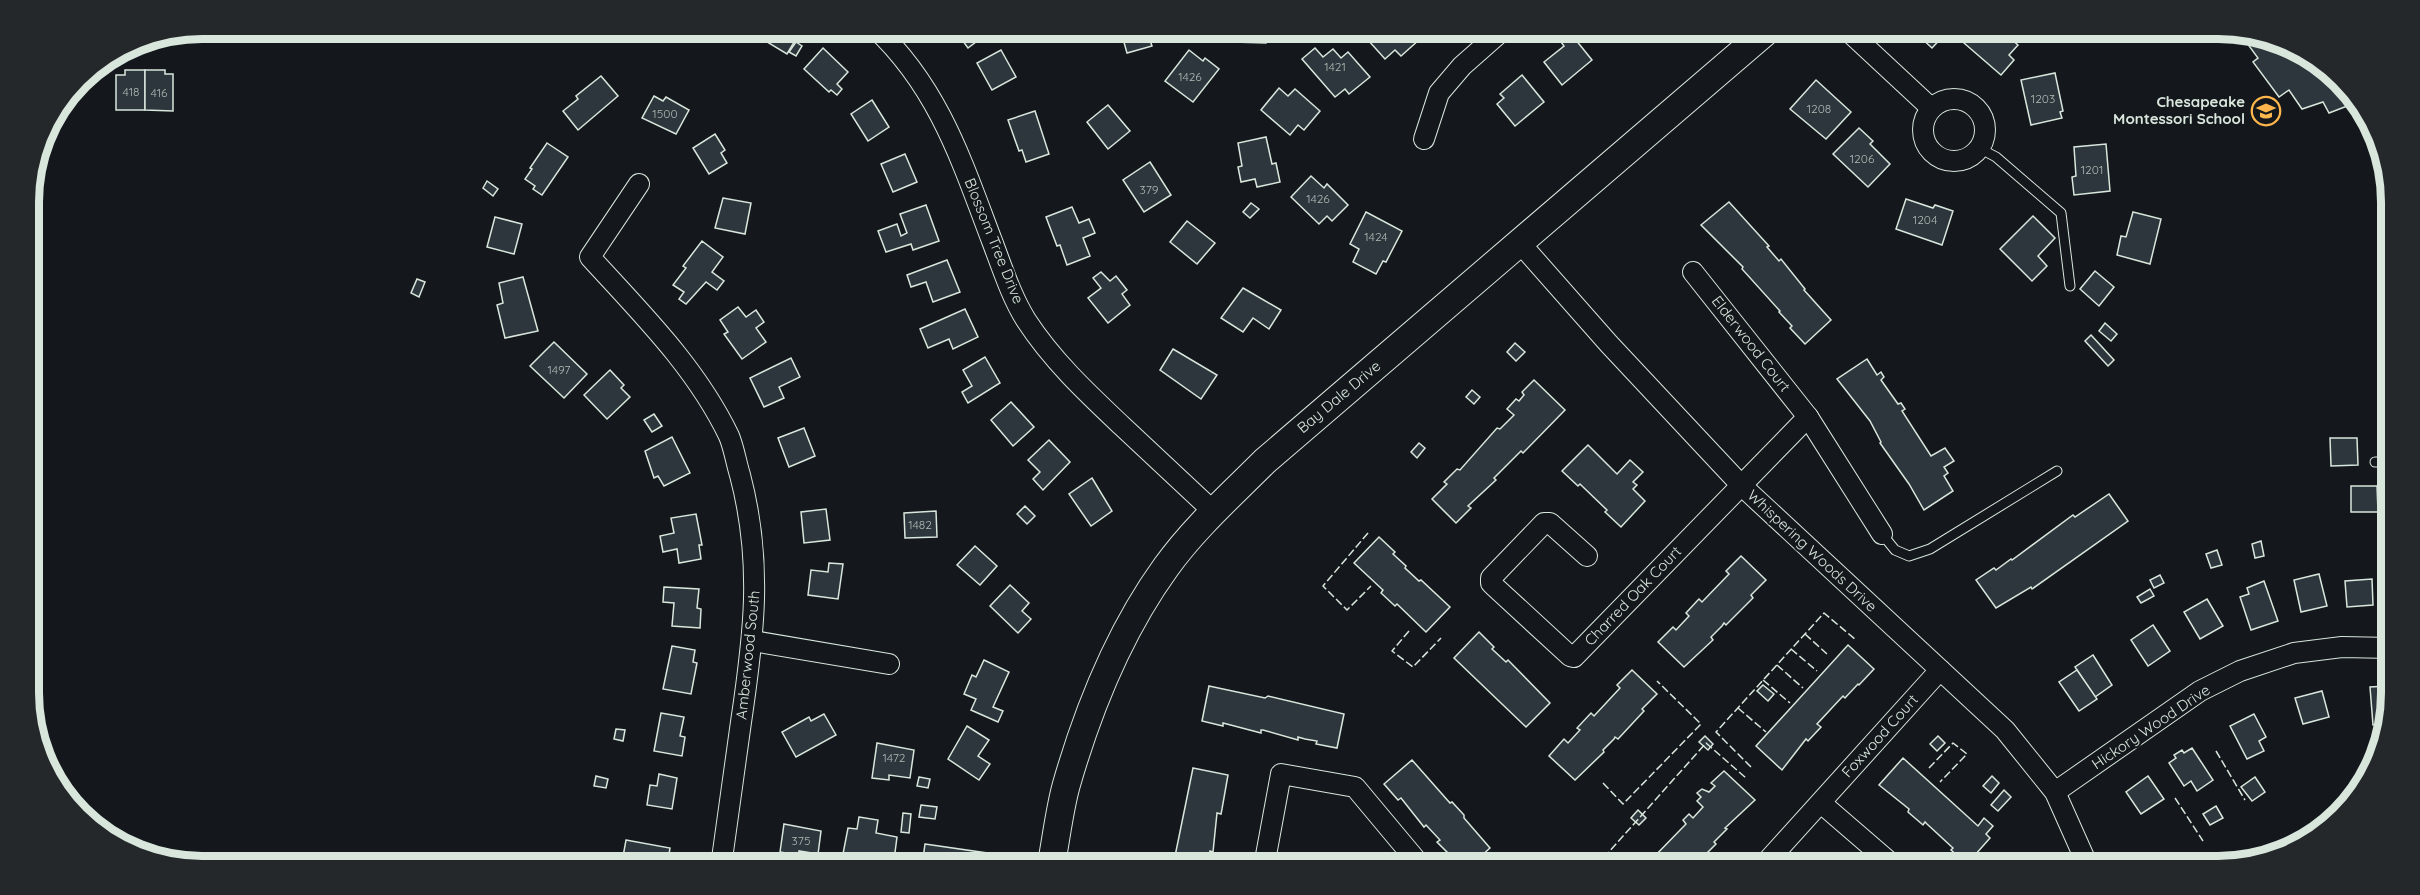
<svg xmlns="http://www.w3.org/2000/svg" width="2420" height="895" font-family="Quicksand,sans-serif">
	<rect width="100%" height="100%" fill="#14181c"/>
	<g fill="#2c363c" stroke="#d8e6dc" stroke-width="1.5">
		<polygon points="757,28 791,28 799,34 787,54 754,34"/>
		<polygon points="987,28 989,32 968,48 957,33 960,31 958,28"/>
		<polygon points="1120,28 1161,28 1162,33 1149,37 1152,46 1127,53"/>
		<polygon points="1233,28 1267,28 1266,43 1233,42"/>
		<polygon points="1361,28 1410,28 1420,39 1401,56 1395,50 1385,59 1359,30"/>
		<polygon points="1600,28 1628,28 1612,42"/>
		<polygon points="1918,28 1945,28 1948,31 1932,48 1919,36 1922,32"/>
		<polygon points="1977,28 2005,28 2011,34 2009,37 2018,45 2009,55 2014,60 2001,75 1964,43"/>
		<polygon points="1571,34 1592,60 1562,85 1544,62 1564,46 1561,42"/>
		<polygon points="2251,34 2273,38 2349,88 2355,103 2329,113 2323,102 2302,109 2289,90 2279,97 2253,62 2258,58 2244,39"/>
		<polygon points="796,42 802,46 796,56 789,52"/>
		<polygon points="823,48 848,72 837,84 842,89 837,95 831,90 829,92 804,69"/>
		<polygon points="1315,48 1323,57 1333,49 1341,58 1348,52 1370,77 1349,94 1345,89 1335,97 1302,59"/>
		<polygon points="1001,50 1016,77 992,90 977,63"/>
		<polygon points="1189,50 1203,61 1205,58 1219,69 1193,102 1165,81"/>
		<polygon points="125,70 145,70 145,110 116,110 116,75 125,75"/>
		<polygon points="145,70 165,70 165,74 173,74 173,111 145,110"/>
		<polygon points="2055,73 2063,111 2060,112 2062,118 2031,125 2021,80"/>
		<polygon points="1522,75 1544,102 1515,126 1497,104 1504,98 1500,94"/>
		<polygon points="601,76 618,96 578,130 563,111 578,99 576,96"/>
		<polygon points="1816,80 1851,112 1826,139 1790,109"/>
		<polygon points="1279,88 1288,96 1295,89 1320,111 1304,130 1298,125 1290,135 1261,110"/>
		<polygon points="654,96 663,101 666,97 689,110 676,134 642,118"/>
		<polygon points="872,100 889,127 868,141 851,114"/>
		<polygon points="1108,105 1130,131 1108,149 1087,122"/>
		<polygon points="1035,111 1049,154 1026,162 1022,150 1019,151 1008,120"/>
		<polygon points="1859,128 1873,141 1870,144 1890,164 1868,187 1833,154"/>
		<polygon points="715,134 725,150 721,153 727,163 709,174 693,148"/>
		<polygon points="1266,137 1272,164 1276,163 1280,182 1257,187 1255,179 1241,182 1238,167 1242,166 1238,143"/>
		<polygon points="547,143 568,157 542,195 533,189 535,186 525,179 532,169 530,168"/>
		<polygon points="2106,144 2110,191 2074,195 2072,177 2076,176 2074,147"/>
		<polygon points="905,154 917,182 893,192 881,164"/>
		<polygon points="1150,162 1171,195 1144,212 1123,180"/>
		<polygon points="1311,176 1324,188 1327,184 1348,205 1332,221 1327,216 1319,224 1291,197"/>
		<polygon points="487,181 498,189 493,196 483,188"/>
		<polygon points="723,198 751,203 745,234 715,228"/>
		<polygon points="1906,199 1933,208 1935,205 1953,211 1942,245 1896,229"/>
		<polygon points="1729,202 1769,246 1767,247 1779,261 1781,259 1805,289 1804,290 1831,320 1805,344 1790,328 1792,326 1779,312 1780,311 1742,269 1743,267 1701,225"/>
		<polygon points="1251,203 1259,209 1250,218 1243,212"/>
		<polygon points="926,205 939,241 913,250 911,244 886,252 878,231 897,224 901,236 907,233 900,214"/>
		<polygon points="1072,207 1079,223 1089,219 1095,233 1083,238 1090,256 1067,265 1060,245 1057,246 1046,217"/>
		<polygon points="1366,212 1402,231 1386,262 1383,261 1376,274 1353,262 1359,249 1350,244"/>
		<polygon points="2133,212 2161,219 2150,264 2117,255 2121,236 2126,237"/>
		<polygon points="2033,216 2055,238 2038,256 2047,266 2032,281 2000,249"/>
		<polygon points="495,217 522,224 514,254 487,247"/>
		<polygon points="1187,221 1215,243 1197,264 1170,242"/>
		<polygon points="702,241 723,257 712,272 724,281 717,290 706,282 686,304 679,299 684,292 673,285 686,268 683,266"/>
		<polygon points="947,260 960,292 933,302 926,282 911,287 907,275"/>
		<polygon points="2095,271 2114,287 2099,306 2080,289"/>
		<polygon points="1101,272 1110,281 1116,276 1127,290 1122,294 1130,305 1108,323 1088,298 1101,288 1093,278"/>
		<polygon points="523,277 538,331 505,338 497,305 503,303 499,283"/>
		<polygon points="417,279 425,282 419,297 411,293"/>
		<polygon points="1243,288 1281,310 1269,329 1253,318 1243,332 1221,318"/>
		<polygon points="738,307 746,317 756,310 764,322 756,328 766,342 742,359 724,334 728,332 720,320"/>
		<polygon points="965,309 978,337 953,349 949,339 928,348 920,329"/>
		<polygon points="2105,323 2117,334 2111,341 2099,331"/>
		<polygon points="2091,335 2114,360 2108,366 2085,341"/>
		<polygon points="554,342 587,374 564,398 530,366"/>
		<polygon points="1515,343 1525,352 1516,361 1507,352"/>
		<polygon points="1173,349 1217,375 1201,399 1160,370"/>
		<polygon points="985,357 1000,383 968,403 962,392 972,386 963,370"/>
		<polygon points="791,358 800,377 779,387 784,398 764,407 750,378"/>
		<polygon points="1867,359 1877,375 1881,372 1884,377 1881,380 1898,404 1901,403 1905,409 1902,411 1931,456 1945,448 1954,461 1944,467 1948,473 1944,476 1953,491 1924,510 1909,484 1880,443 1881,442 1870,421 1837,379"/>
		<polygon points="610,370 624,385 621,388 630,397 607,419 584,395"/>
		<polygon points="1534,380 1565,410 1523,453 1521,451 1494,478 1496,480 1468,506 1471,508 1456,523 1432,499 1447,484 1444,482 1457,469 1460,470 1497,428 1500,429 1514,415 1507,409 1516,399 1519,401 1524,395 1522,392"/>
		<polygon points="1472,390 1480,397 1474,404 1466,397"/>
		<polygon points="1011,402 1034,427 1013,446 991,420"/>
		<polygon points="654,414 662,426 652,432 644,420"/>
		<polygon points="804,428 815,456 789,467 778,438"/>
		<polygon points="672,437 690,473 664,486 658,476 654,478 645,451"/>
		<polygon points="2330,438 2357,438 2358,465 2331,466"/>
		<polygon points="1049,440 1070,462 1043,490 1033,479 1040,472 1028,460"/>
		<polygon points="1419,443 1425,448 1417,458 1411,452"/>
		<polygon points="1588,445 1617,474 1630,460 1643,472 1633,482 1637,485 1633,489 1645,501 1621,527 1605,512 1607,510 1582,486 1580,484 1578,486 1562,471"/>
		<polygon points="1092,478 1112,511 1091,526 1069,494"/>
		<polygon points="2351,486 2377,486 2378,512 2351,512"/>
		<polygon points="2109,494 2128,521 2032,589 2031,587 1996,608 1976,580 1994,568 1996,570 2011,559 2012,560 2073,515 2075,517"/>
		<polygon points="1025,506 1035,516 1027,524 1017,514"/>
		<polygon points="826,509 830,540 804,543 801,512"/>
		<polygon points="936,511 937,537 905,538 904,513"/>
		<polygon points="696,514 702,545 699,545 701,559 679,563 677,549 663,552 660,536 674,533 671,518"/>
		<polygon points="1379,537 1395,552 1393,554 1406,566 1405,568 1419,581 1421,580 1450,607 1426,632 1397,604 1395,606 1381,593 1383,590 1354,563"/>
		<polygon points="2261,541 2264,556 2255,558 2252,544"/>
		<polygon points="975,546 997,566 980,585 957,565"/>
		<polygon points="2217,550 2222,565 2211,568 2206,554"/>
		<polygon points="1741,556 1766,580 1751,595 1753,598 1726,625 1724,623 1722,626 1711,637 1713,640 1684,667 1658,642 1673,627 1676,630 1689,616 1686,613 1697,601 1699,599 1702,602 1729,574 1726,571"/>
		<polygon points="829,563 843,564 838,599 808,595 811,570 828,572"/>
		<polygon points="2319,574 2327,606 2301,612 2294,580"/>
		<polygon points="2160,575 2164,583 2154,588 2150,580"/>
		<polygon points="2372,579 2373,605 2347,607 2345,581"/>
		<polygon points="2264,581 2278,621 2251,630 2240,597 2249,594 2247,588"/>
		<polygon points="1010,585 1029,603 1022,611 1031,619 1018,633 990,606"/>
		<polygon points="664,587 699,589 697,608 701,609 700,628 672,626 674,603 663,602"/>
		<polygon points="2150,589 2154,596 2141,603 2137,597"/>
		<polygon points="2207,599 2223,626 2200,639 2184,612"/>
		<polygon points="2153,625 2170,651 2148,666 2131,640"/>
		<polygon points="1479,632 1494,647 1492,649 1506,662 1508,660 1550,703 1526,727 1454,658"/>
		<polygon points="1848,645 1874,669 1859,685 1858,684 1845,698 1843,696 1817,724 1821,727 1808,741 1806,739 1782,770 1756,746"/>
		<polygon points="672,646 695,650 693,662 697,663 691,694 663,689"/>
		<polygon points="2093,655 2112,685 2095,697 2075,667"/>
		<polygon points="984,660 1009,672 993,707 1003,711 998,722 971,710 976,699 964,694 972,675 976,677"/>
		<polygon points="1632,670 1657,694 1642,709 1644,711 1618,739 1615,737 1614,739 1603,750 1604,752 1575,780 1549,756 1564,739 1568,743 1580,730 1577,728 1591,713 1594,716 1620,688 1617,685"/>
		<polygon points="2077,670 2097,699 2079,711 2059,682"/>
		<polygon points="1763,685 1774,694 1768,701 1757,691"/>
		<polygon points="1209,686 1265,698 1268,696 1344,714 1337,748 1316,744 1317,741 1305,739 1298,737 1298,740 1263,730 1261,730 1261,733 1223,723 1223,726 1202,721"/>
		<polygon points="2388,686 2391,686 2392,693 2386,724 2373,725 2370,687"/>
		<polygon points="2322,691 2329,717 2303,724 2295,698"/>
		<polygon points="661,713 684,717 680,736 685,737 682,756 654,751"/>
		<polygon points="824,714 836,735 796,757 782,732 809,717 811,721"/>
		<polygon points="2254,714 2266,737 2259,741 2264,751 2247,759 2230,726"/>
		<polygon points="967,726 989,740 978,756 990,764 979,780 948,759"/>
		<polygon points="616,729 625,730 623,741 614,739"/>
		<polygon points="1705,736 1713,744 1708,750 1699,742"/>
		<polygon points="1938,736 1945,743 1937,751 1930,744"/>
		<polygon points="877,743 914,750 910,778 889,775 889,780 872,778"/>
		<polygon points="2192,748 2213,780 2197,791 2191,781 2184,786 2169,763 2176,758 2174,755 2182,750 2184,753"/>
		<polygon points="1903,758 1978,826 1984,818 1993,826 1986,834 1990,838 1967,864 1951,850 1953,848 1927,824 1925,822 1923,825 1908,812 1909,809 1879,785"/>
		<polygon points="1412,760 1450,803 1452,802 1464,815 1464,818 1490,848 1470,866 1461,866 1437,842 1440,840 1426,825 1424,827 1401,798 1398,800 1384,784"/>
		<polygon points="1193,768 1228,775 1222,809 1221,814 1217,813 1213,852 1210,851 1207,866 1173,866"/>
		<polygon points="1724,771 1755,800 1725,828 1727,829 1714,842 1716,844 1702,858 1700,856 1691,866 1649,866 1652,863 1651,860 1686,824 1683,820 1689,814 1693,818 1703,807 1697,801 1701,797 1697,793 1702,789 1709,792 1715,786 1711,783"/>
		<polygon points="659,774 677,778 672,809 647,805 650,785 657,786"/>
		<polygon points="596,776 608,779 606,788 594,786"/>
		<polygon points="1992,776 1999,783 1991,793 1983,786"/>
		<polygon points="2148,776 2164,799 2141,814 2126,792"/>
		<polygon points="919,777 930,779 928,788 917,786"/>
		<polygon points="2255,777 2265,792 2252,801 2241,787"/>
		<polygon points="2004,790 2011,797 1998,811 1991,805"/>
		<polygon points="921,805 937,807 935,819 919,817"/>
		<polygon points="2216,806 2223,818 2210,825 2203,814"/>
		<polygon points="1638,810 1646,818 1639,825 1631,818"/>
		<polygon points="903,813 911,814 909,833 901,832"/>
		<polygon points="859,817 878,820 876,833 897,837 894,860 873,857 872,866 840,861 841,854 843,854 848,828 857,829"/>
		<polygon points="784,824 821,831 818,854 799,851 799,855 780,852"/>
		<polygon points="626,840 670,848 667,866 635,866 636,865 622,862"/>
		<polygon points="925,844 987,853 984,866 922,866"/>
	</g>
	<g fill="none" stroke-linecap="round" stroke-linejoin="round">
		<g stroke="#d8e6dc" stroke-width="11">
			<g id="lane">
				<polyline points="1979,148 1996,157 2061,213 2070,286"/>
				<polyline points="2375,462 2391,462"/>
				<polyline points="1882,534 1895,550 1909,556 1930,549 2057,471"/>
			</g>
		</g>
		<g stroke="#d8e6dc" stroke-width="22">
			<g id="street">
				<path d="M875 28C939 88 962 162 992 241 1002 267 1011 296 1026 320 1052 360 1086 392 1121 425 1152 454 1183 483 1214 512"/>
				<polyline points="1845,28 1931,108"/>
				<circle cx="1954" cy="130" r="31"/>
				<polyline points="1424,139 1439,93 1462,66 1505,28"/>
				<path d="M639 184 590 257C641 313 696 367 729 436 734 448 736 462 740 475 763 562 754 635 741 722 734 770 728 818 721 866"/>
				<polyline points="1520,243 1609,344 1741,485 2005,730 2055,792 2088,866"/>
				<polyline points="1693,272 1808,417 1882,534"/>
				<polyline points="1587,556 1550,523 1544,523 1491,578 1491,583 1495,587 1570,656 1574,657 1808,417"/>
				<polyline points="753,641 889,664"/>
				<polyline points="2055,792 2200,691 2240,671 2294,653 2342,647 2391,648"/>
				<polyline points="1821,803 1894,866"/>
				<polyline points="1264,866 1281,774 1355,787 1421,866"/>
				<polyline points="1763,866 1940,670"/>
			</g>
		</g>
		<g stroke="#d8e6dc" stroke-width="29">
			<path id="secondary" d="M1051 866C1056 840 1059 812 1066 786 1088 709 1119 632 1166 567 1194 528 1231 495 1265 461L1770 28"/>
		</g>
		<use href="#lane" stroke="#14181c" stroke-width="9"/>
		<use href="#street" stroke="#14181c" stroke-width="20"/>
		<use href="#secondary" stroke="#14181c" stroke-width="27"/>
		<g stroke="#d8e6dc" stroke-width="1.5" stroke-dasharray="8 3" stroke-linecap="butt">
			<polyline points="1368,533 1323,586 1347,610 1371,586"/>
			<polyline points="1409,631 1392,651 1413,667 1441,638"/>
			<polyline points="1805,634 1827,654"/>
			<polyline points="1791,649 1817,671"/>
			<polyline points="1777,665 1803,688"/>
			<polyline points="1763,680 1790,703"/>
			<polyline points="1738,708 1766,732"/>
			<polyline points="2216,751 2245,800"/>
			<polyline points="1751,767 1716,732 1824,613 1856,640"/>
			<polyline points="1929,768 1953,743 1967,754 1940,782"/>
			<polyline points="1603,783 1623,804 1701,724 1657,681"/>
			<polyline points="2175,798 2203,841"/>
			<polyline points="1604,866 1600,862 1706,743 1746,778"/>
		</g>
	</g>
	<defs>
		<g id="school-ring" transform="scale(1.5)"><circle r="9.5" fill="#14181c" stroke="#ffb74d" stroke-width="1.5"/><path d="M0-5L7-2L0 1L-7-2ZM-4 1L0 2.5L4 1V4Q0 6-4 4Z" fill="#ffb74d"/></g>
	</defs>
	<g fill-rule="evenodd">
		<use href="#school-ring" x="2266" y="111"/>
	</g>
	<g text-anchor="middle" stroke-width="4.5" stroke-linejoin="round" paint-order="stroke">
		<g font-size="12" fill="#adbab4">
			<text x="1335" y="71">1421</text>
			<text x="1190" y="81">1426</text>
			<text x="131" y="96">418</text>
			<text x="159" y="97">416</text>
			<text x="2043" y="103">1203</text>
			<text x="1819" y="113">1208</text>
			<text x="665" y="118">1500</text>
			<text x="1862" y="163">1206</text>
			<text x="2092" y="174">1201</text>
			<text x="1149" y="194">379</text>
			<text x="1318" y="203">1426</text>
			<text x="1925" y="224">1204</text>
			<text x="1376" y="241">1424</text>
			<text x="559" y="374">1497</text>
			<text x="920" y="529">1482</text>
			<text x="894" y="762">1472</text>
			<text x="801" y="845">375</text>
		</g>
		<g font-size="15" font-weight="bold" fill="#d8e6dc" stroke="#14181c" text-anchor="end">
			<text x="2245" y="107">Chesapeake<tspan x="2245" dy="17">Montessori School</tspan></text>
		</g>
		<g font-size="15" fill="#d8e6dc" stroke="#14181c">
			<text transform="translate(994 241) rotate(68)" y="5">Blossom Tree Drive</text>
			<text transform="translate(1751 344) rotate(52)" y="5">Elderwood Court</text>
			<text transform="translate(1339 397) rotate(-40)" y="5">Bay Dale Drive</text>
			<text transform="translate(1812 551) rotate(43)" y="5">Whispering Woods Drive</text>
			<text transform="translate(1633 596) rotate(-46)" y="5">Charred Oak Court</text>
			<text transform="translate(748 655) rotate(-84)" y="5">Amberwood South</text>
			<text transform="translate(2151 727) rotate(-34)" y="5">Hickory Wood Drive</text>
			<text transform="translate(1880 736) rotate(-48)" y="5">Foxwood Court</text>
		</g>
	</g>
	<path d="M0 0H2420V895H0ZM202 39H2218A163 163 0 0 1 2381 202V693A163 163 0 0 1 2218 856H202A163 163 0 0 1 39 693V202A163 163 0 0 1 202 39Z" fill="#24282b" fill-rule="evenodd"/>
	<path fill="none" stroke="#d8e6dc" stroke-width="8" d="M202 39H2218A163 163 0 0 1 2381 202V693A163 163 0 0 1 2218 856H202A163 163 0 0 1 39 693V202A163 163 0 0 1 202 39Z"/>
</svg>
